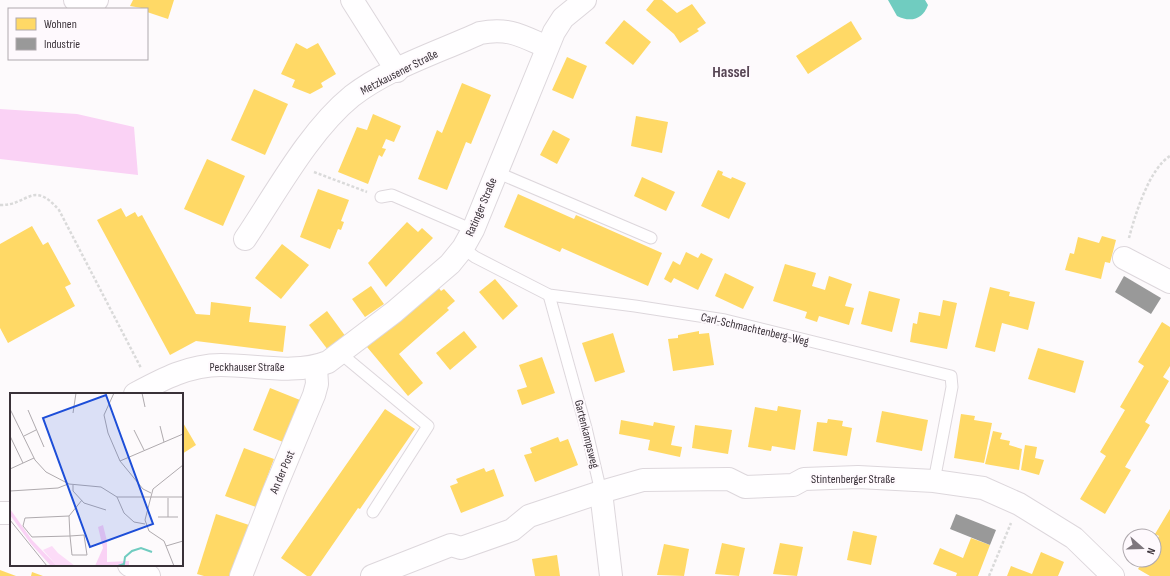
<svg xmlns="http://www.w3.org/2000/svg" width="1170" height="576" font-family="'Sofia Sans Condensed',sans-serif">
	<rect width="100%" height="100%" fill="#fdfafc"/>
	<polygon fill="#fad2f5" points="0,109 77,114 134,127 138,175 0,159"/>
	<path fill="#70ccc0" d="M888 0H925L928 5C923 19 911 23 897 16Z"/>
	<g fill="#ffd966">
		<polygon points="133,0 174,0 168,19 147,12 147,9 130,6"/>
		<polygon points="654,0 662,0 677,13 692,4 706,23 697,29 699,31 680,43 674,34 646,10"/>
		<polygon points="624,20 651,42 633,65 605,43"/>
		<polygon points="851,21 862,39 808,74 796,56"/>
		<polygon points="296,43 307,49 318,43 336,74 321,83 323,87 310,94 292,87 295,80 281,74"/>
		<polygon points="567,57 587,66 573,99 552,90"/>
		<polygon points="462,83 491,95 471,144 466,142 447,190 418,179 437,130 442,133"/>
		<polygon points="254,89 288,104 265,155 231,140"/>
		<polygon points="373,114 401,126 394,142 386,139 382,148 386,149 382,157 379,155 368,184 338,172 357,127 367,130"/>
		<polygon points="636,116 668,122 662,153 631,146"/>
		<polygon points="553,130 570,139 557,164 540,155"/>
		<polygon points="207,159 245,176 223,226 184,209"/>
		<polygon points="718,170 723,172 722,175 731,179 732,177 746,183 729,219 701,206"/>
		<polygon points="642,177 675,192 666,211 634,196"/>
		<polygon points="318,189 349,200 341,221 344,222 341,230 338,229 330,249 300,237"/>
		<polygon points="518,194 574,219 576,215 662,253 648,286 562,248 560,252 504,227"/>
		<polygon points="121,208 126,217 135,212 138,217 142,215 196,314 210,315 211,302 251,307 249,322 286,326 283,352 196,341 170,355 97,220"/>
		<polygon points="407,222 418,232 422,228 433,238 386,287 368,263"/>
		<polygon points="32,226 43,245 48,242 71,284 65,287 75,306 8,343 0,328 0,244"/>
		<polygon points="1102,236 1116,240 1110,263 1105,262 1101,279 1065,270 1070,253 1074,254 1078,237 1099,243"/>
		<polygon points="282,244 309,265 281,299 255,278"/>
		<polygon points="686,252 698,258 701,253 713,259 698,290 674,278 671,283 664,279 673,261 680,265"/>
		<polygon points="785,264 816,273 812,286 825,290 829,276 852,284 845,306 854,308 849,325 819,316 817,322 805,318 807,312 773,301"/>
		<polygon points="725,273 754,287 743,309 715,296"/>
		<polygon points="495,279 518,306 503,320 479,292"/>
		<polygon points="371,286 384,304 365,317 352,299"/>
		<polygon points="438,287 441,291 444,289 455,301 447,308 449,310 399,354 423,383 408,396 367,347"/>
		<polygon points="990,287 1010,292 1009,296 1035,302 1028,330 1002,323 995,352 975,347"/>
		<polygon points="869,291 900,299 892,332 861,324"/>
		<polygon points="943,300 957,303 947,349 910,342 913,323 917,324 919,312 940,316"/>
		<polygon points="327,311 346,337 328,350 309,325"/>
		<polygon points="1162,322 1170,327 1170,366 1163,377 1169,381 1145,422 1150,425 1125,467 1131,470 1105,514 1080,499 1106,456 1100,452 1125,410 1120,407 1144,366 1138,362"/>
		<polygon points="464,331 477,347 450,370 436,353"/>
		<polygon points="699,331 699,334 709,333 714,365 673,371 668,339 678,338 678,335"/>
		<polygon points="613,333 625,372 595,382 582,343"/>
		<polygon points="1038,348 1084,361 1075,393 1028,379"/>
		<polygon points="542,357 555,393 522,405 517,390 527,387 519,365"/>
		<polygon points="270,388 305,402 288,444 253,430"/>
		<polygon points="778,406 801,410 795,450 772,446 771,451 748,447 755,407 777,411"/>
		<polygon points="385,409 415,429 360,509 358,508 311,576 307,576 281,558"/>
		<polygon points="882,411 928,420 922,451 876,442"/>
		<polygon points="961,414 975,416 974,420 992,423 984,463 954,458"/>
		<polygon points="828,419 843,421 842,426 852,428 847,456 813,451 817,422 827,423"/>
		<polygon points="621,420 653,426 654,422 675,426 671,445 682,447 680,457 648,450 650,440 619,434"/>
		<polygon points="182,421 196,445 182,454"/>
		<polygon points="695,425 732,430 728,454 692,448"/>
		<polygon points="993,431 1002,433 1000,439 1010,441 1009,445 1022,449 1019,470 985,464"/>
		<polygon points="558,437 560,442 568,439 578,465 535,482 524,455 532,453 530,448"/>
		<polygon points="1025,445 1037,447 1035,458 1044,460 1039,475 1021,470"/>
		<polygon points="244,448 274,459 256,507 225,496"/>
		<polygon points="484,468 486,472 494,469 504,496 461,513 450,486 458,483 456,479"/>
		<polygon points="1170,509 1170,576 1150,576 1138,569 1144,560 1154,560 1154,544 1159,536 1155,534"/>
		<polygon points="216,514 249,525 232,576 204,576 197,574"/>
		<polygon points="853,531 877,536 871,565 847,560"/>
		<polygon points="971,538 990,545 978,576 956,576 957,573 933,564 940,548 963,558"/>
		<polygon points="722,543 745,548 739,576 715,574"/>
		<polygon points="780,543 803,547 797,576 773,574"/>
		<polygon points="664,544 689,549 684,576 657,575"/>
		<polygon points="1041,552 1064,562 1058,576 1007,576 1011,566 1032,574"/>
		<polygon points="557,555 560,576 535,576 532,559"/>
		<polygon points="0,570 16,576 0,576"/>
		<polygon points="32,572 43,576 31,576"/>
	</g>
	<g fill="#999">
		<polygon points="1124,276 1161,298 1151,314 1115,292"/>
		<polygon points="956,514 996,530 990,545 950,529"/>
	</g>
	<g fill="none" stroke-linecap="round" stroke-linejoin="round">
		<g stroke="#ddd7dc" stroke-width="13">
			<g id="lane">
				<polyline points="496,172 651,238"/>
				<polyline points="381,197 392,195 473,230"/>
				<polyline points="463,248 475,257 549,295 635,306 725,320 951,376 952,387 934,481"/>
				<polyline points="549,295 586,428 601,492"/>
				<polyline points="340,353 428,426 373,512"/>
			</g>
		</g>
		<g stroke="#ddd7dc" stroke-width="24">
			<g id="street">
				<polyline points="75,0 90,3 97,0"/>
				<polyline points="352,0 397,71"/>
				<path d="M245 239C276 193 309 131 352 96 388 68 439 52 480 33 508 27 522 36 547 47"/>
				<polyline points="1124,258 1170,282"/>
				<polyline points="601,492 611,576"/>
				<polyline points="241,576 274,491 314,395 317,384 316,367"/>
				<polyline points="372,576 451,545 461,548 512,530 529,516 601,492 643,480 729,479 745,487 793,485 804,479 858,477 934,481 983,488 1019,504 1074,538 1113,576"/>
			</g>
		</g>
		<g stroke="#ddd7dc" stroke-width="24">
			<g id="secondary">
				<path d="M135 394C163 379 189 365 221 365 256 365 295 375 328 362L394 312 450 264 463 248 473 230 554 32 563 18 585 0"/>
				<polyline points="0,513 11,513"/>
				<polyline points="129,565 149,576"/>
			</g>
		</g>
		<g stroke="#dadada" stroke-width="2.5" stroke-dasharray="3 2" stroke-linecap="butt">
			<polyline points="314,172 367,192"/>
			<path d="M0 205C28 206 32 179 59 210L141 368"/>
			<path d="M1129 238C1135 215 1149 169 1170 156"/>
			<polyline points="989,576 1011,523"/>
		</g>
		<use href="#lane" stroke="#fffeff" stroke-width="11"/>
		<use href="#street" stroke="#fffeff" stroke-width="22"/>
		<use href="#secondary" stroke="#fffeff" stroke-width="22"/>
	</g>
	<g text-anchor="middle" stroke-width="4" stroke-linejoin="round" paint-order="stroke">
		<g font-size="12" fill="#393138" stroke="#fef9fd">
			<text transform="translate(399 72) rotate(-27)" y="4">Metzkausener Straße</text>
			<text transform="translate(481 207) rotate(-67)" y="4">Ratinger Straße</text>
			<text transform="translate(755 329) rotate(13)" y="4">Carl-Schmachtenberg-Weg</text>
			<text x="247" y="371">Peckhauser Straße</text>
			<text transform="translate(587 434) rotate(76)" y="4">Gartenkampsweg</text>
			<text transform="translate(282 472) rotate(-67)" y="4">An der Post</text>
			<text x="853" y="483">Stintenberger Straße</text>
		</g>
		<g font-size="16" font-weight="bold" fill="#574554" stroke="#fef9fd">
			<text x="731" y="77">Hassel</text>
		</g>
	</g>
	<g transform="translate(10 393)">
		<rect width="173" height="173" fill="#fdfafc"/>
		<path d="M42 153 48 160 65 173H47L33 157Z" fill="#fcdcf8"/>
		<path d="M0 116 22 147 47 173H41L21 151 0 122ZM93 132 97 148V169L119 168V173H85L93 155 88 134Z" fill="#fad2f5"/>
		<path fill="none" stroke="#70ccc0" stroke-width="2" d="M108 173 114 171 115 164 122 158 131 155 142 159"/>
		<path fill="none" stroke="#afaaae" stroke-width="1" d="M104 0 94 22 98 40 110 68 133 96 141 100M132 0 135 14M0 16 25 67 36 79 59 91 91 94 107 104M18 17 34 54M63 20 66 0M150 33 154 49M124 37 134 57M0 43 13 70M14 43 26 37M110 68 173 41M0 76 24 65M63 92V98L74 110 96 117M0 98 48 95 58 91M107 104H173M107 104 114 120 124 129 135 131M59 123 15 125 13 133 22 144 60 143 59 123 72 107M148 124H168M158 124V105M0 127 37 173M74 142 77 162H62L60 143ZM156 153 173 148M164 173 154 148 139 138 135 127 143 96 173 72"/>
		<path fill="#1d4ed8" fill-opacity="0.15" stroke="#1d4ed8" stroke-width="2" d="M96 2 143 131 80 154 33 25Z"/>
		<rect width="173" height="173" fill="none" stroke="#393138" stroke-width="2"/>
	</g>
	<rect x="8" y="8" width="140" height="52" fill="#fef9fd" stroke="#afa9ae"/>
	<rect x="16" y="18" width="20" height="12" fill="#ffd966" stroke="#afa9ae"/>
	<text x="44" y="28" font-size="12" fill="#393138">Wohnen</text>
	<rect x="16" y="38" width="20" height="12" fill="#999999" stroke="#afa9ae"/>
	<text x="44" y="48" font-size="12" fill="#393138">Industrie</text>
	<g transform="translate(1142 548) rotate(110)"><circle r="19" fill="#fef9fd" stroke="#afa9ae"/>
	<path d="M0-3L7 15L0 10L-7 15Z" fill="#7e777d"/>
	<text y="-6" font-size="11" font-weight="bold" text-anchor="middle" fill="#393138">N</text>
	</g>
</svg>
